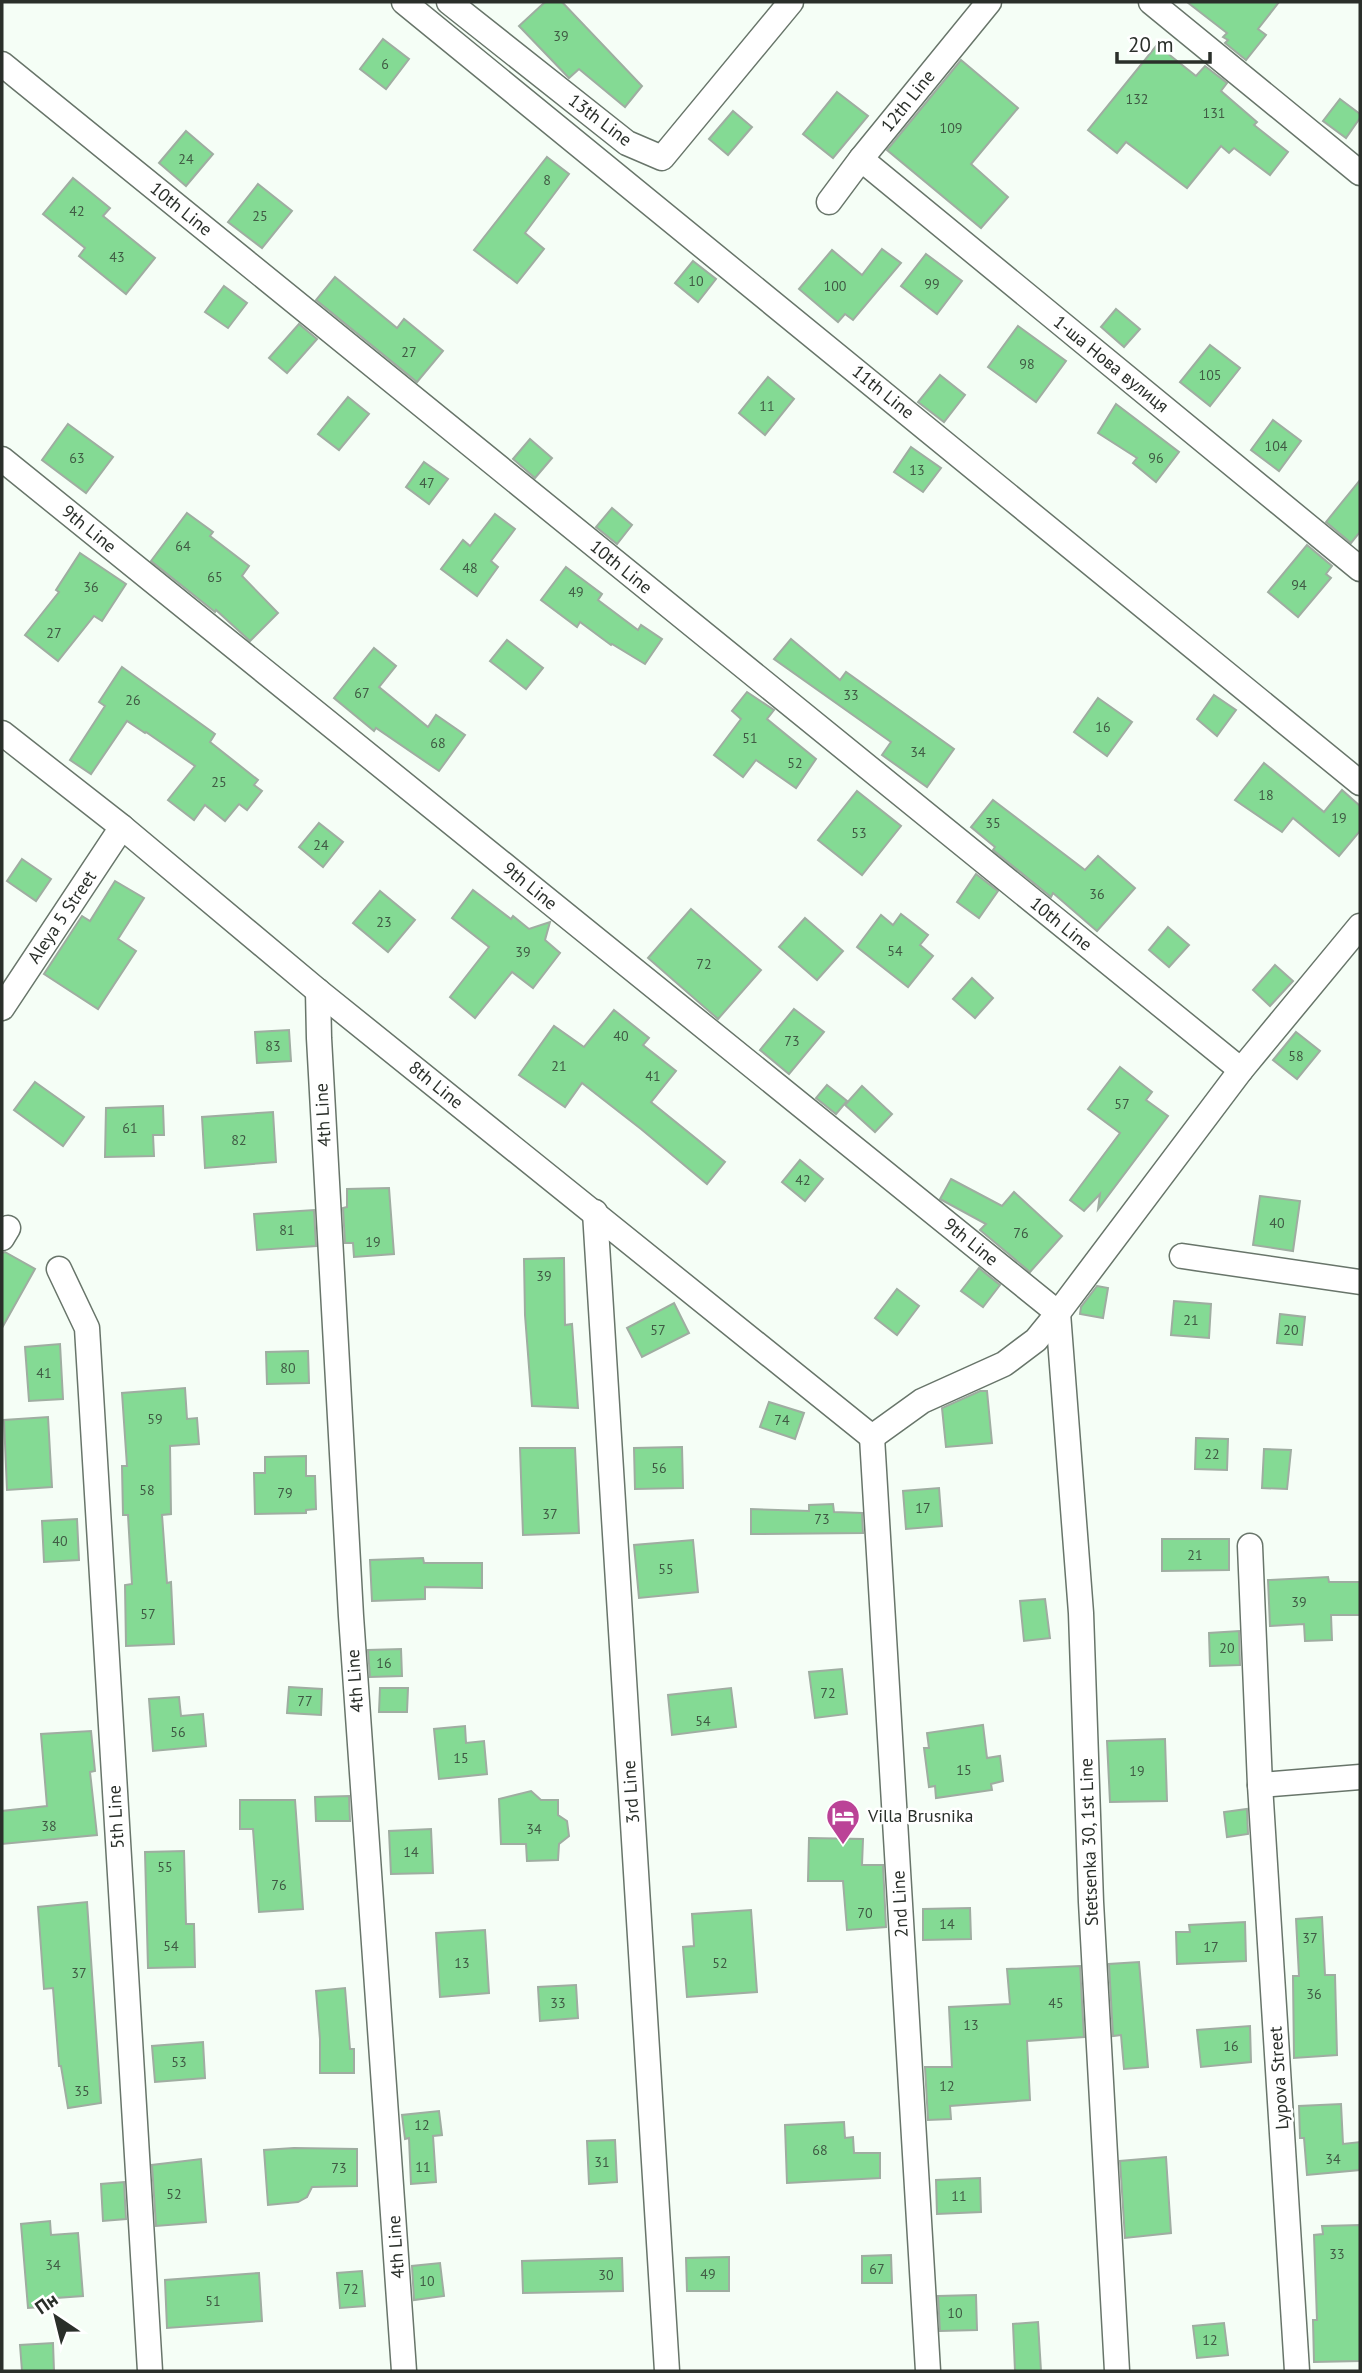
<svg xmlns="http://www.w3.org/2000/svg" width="1362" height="2373" font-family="'PT Sans',sans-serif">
	<rect width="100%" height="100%" fill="#f5fef6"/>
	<g fill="#84da94" stroke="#9fada1" stroke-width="2">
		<polygon points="545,2 562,2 642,86 625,107 579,69 569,78 519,26"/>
		<polygon points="1187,2 1279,2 1258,29 1266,35 1246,60 1225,43 1228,40 1223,37 1227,33"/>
		<polygon points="383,39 409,59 386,89 360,69"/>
		<polygon points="1157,45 1196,76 1205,66 1227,83 1221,91 1257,122 1254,125 1288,152 1270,175 1234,148 1229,153 1221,146 1187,188 1126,142 1117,153 1088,130"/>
		<polygon points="961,60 1018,108 971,164 1008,197 981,228 887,150"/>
		<polygon points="837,92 868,116 833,158 803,134"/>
		<polygon points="1340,99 1360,114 1360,118 1346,138 1323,121"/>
		<polygon points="733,111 752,127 728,155 709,139"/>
		<polygon points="186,131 213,154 186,186 159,163"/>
		<polygon points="547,157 569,174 525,233 544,249 517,283 474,250"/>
		<polygon points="73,178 110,208 103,216 155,258 126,294 79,256 85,248 43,214"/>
		<polygon points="258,184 292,211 262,248 228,222"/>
		<polygon points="882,249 901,263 853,320 845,314 838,322 799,289 832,250 862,275"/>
		<polygon points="926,254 962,281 937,314 901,286"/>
		<polygon points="693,261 716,279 698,302 675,283"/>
		<polygon points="335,277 397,328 404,319 443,351 417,382 316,300"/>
		<polygon points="224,286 247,303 228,328 205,312"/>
		<polygon points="1116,309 1140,329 1124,347 1101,327"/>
		<polygon points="299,324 317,339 287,373 269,358"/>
		<polygon points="1018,326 1066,361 1036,402 988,367"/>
		<polygon points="1210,345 1240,368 1210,406 1180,382"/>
		<polygon points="940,375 965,395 944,422 918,402"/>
		<polygon points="768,377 794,399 765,435 739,413"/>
		<polygon points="348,397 369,414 339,450 318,434"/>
		<polygon points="1116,404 1179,452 1156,482 1133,463 1137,458 1098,433"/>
		<polygon points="1273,420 1301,441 1279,471 1251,450"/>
		<polygon points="68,424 113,457 86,493 42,460"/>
		<polygon points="530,439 552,458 535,478 513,459"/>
		<polygon points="911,447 941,468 923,492 894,472"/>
		<polygon points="424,462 448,479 429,504 406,487"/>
		<polygon points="1360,480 1360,532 1351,543 1326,522"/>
		<polygon points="612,508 632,525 617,544 596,527"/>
		<polygon points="187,513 213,532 210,536 249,566 242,576 278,613 250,641 216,610 215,612 151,561"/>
		<polygon points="495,514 515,529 491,561 498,567 477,596 441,569 463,540 470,546"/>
		<polygon points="1307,545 1332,566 1326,574 1331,578 1298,617 1268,592"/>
		<polygon points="80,553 126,584 102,621 94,616 58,661 25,635 59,592 56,590"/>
		<polygon points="566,567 602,594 598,600 638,630 641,625 662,639 645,664 612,644 611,645 580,622 577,627 541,600"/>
		<polygon points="791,639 840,680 846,672 954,749 927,787 882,755 891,742 774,659"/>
		<polygon points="507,640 543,668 526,689 490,661"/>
		<polygon points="374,648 396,666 379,687 428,727 436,715 465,735 439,771 376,728 374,731 334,698"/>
		<polygon points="122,667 215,734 210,742 258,780 254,785 262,791 247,810 239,804 225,821 205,805 194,820 168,800 195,766 146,732 145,733 127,721 91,774 70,760 105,706 99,702"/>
		<polygon points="747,692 774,710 767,719 816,759 796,788 756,760 743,777 714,755 741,719 732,711"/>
		<polygon points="1214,695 1236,710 1217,736 1197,719"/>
		<polygon points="1098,698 1132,722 1107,756 1074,732"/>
		<polygon points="1264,763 1324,812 1342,790 1360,806 1360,831 1339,856 1293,818 1282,832 1235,800"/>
		<polygon points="857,791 901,826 862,875 818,840"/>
		<polygon points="993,800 1085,870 1098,856 1135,888 1097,931 1053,893 1051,897 993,850 995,847 971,827"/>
		<polygon points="319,823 343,842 323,867 299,847"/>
		<polygon points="22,859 51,879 36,901 7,881"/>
		<polygon points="976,874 998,891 979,918 957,902"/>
		<polygon points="115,881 144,898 118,939 136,951 98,1009 44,974 82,916 90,921"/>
		<polygon points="473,890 511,919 513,916 529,929 550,922 545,940 560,953 533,988 512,972 475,1018 450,997 489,947 452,918"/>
		<polygon points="380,891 415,920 388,952 353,923"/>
		<polygon points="691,909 761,970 718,1019 648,958"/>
		<polygon points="901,914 928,935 920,945 933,956 908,987 857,947 881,915 893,925"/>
		<polygon points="805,918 843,951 817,980 779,947"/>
		<polygon points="1168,927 1189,945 1169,967 1149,950"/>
		<polygon points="1275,965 1293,981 1270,1006 1253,990"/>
		<polygon points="972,978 993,998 975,1018 953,999"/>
		<polygon points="794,1009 824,1032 789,1074 760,1050"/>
		<polygon points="614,1010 649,1038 643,1045 676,1071 651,1102 725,1162 707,1184 641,1129 582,1083 565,1107 519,1075 554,1026 584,1047"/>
		<polygon points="289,1030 291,1061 257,1063 255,1032"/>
		<polygon points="1296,1032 1320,1051 1297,1079 1273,1060"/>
		<polygon points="1120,1067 1152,1092 1146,1100 1168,1116 1098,1209 1100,1194 1084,1211 1070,1200 1120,1133 1088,1109"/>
		<polygon points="35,1082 84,1117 63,1146 14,1110"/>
		<polygon points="827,1085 847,1101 836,1114 816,1098"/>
		<polygon points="862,1086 892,1114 875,1132 845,1105"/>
		<polygon points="163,1106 164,1135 153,1135 154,1156 105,1157 106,1108"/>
		<polygon points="273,1112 276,1162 205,1168 202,1117"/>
		<polygon points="800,1160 823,1179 805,1201 782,1182"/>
		<polygon points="951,1179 1002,1206 1014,1192 1062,1236 1030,1272 980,1230 986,1224 940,1199"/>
		<polygon points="389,1188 394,1254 354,1257 353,1243 345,1243 343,1208 347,1207 347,1189"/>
		<polygon points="1260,1196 1300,1201 1293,1251 1253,1245"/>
		<polygon points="314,1210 316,1246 257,1250 254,1214"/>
		<polygon points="5,1252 35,1269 2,1328 2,1253"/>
		<polygon points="564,1258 565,1325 572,1324 578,1408 532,1406 525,1315 524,1259"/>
		<polygon points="979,1268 1000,1285 983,1307 961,1291"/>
		<polygon points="1097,1286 1108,1288 1103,1318 1080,1314 1081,1307"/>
		<polygon points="897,1289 919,1306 897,1335 875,1318"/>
		<polygon points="1174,1301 1211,1304 1209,1338 1171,1335"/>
		<polygon points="674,1303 689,1333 642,1357 627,1328"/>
		<polygon points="1280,1314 1305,1317 1302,1345 1277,1343"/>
		<polygon points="60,1344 63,1399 29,1401 25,1347"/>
		<polygon points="308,1351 309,1383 267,1384 266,1352"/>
		<polygon points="185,1388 187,1419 197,1418 199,1444 170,1446 171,1514 162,1515 167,1583 171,1582 174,1644 126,1646 125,1585 132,1584 128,1515 123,1515 122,1466 127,1466 122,1393"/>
		<polygon points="980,1391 987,1391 992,1443 946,1447 942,1408"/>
		<polygon points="769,1402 804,1413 795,1439 760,1427"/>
		<polygon points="48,1417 52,1487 7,1490 4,1420"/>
		<polygon points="1196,1438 1228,1439 1227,1470 1195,1469"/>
		<polygon points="682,1447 683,1488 635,1489 634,1448"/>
		<polygon points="520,1448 575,1448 579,1533 523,1535"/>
		<polygon points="1264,1449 1291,1450 1287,1489 1262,1488"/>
		<polygon points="306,1456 306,1476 315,1476 316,1509 306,1510 306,1513 255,1514 254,1473 265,1473 265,1457"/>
		<polygon points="939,1488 942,1526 906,1529 903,1491"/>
		<polygon points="833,1504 834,1512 862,1513 863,1533 751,1534 751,1509 809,1511 809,1505"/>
		<polygon points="77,1519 79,1560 44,1562 42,1521"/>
		<polygon points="1162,1539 1229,1539 1229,1570 1162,1571"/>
		<polygon points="693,1540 698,1592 639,1598 634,1545"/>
		<polygon points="423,1558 424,1563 482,1563 482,1588 425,1587 425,1599 372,1601 370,1560"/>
		<polygon points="1328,1577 1329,1582 1360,1582 1360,1615 1331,1615 1332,1640 1305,1641 1304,1624 1270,1626 1268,1580"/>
		<polygon points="1045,1599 1050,1638 1024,1641 1020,1601"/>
		<polygon points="1239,1631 1240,1665 1210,1666 1209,1633"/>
		<polygon points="401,1649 402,1676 370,1677 368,1650"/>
		<polygon points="842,1669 847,1714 815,1718 809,1672"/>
		<polygon points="289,1687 322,1689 321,1715 287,1713"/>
		<polygon points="380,1688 408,1688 407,1712 379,1712"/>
		<polygon points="731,1688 736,1727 672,1735 668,1695"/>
		<polygon points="179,1697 181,1716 203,1714 206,1746 153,1751 149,1699"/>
		<polygon points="983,1725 987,1758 1000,1756 1003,1781 991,1784 992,1790 936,1798 935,1786 929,1787 924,1748 929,1748 927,1733"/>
		<polygon points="465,1726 466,1743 484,1741 487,1774 439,1779 434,1729"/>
		<polygon points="91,1731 95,1771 90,1772 97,1835 2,1844 2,1811 47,1806 41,1734"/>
		<polygon points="1165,1739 1167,1801 1110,1802 1107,1741"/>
		<polygon points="531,1791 541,1800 558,1800 558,1815 567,1821 569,1836 559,1844 558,1860 527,1861 526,1844 501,1844 499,1799"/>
		<polygon points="349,1796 350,1821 316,1821 315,1797"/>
		<polygon points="240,1800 295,1800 303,1909 259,1912 253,1829 240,1829"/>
		<polygon points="1247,1809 1248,1834 1227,1837 1224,1812"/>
		<polygon points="431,1829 433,1873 391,1874 389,1831"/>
		<polygon points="809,1838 863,1839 862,1865 883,1865 886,1927 847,1930 843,1881 808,1881"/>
		<polygon points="184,1851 186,1924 194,1924 195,1967 148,1968 145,1852"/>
		<polygon points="87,1902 101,2103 68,2108 61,2066 59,2066 53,1988 44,1989 38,1907"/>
		<polygon points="970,1908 971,1939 923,1940 923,1909"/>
		<polygon points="751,1910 757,1992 687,1997 683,1947 694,1946 692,1914"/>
		<polygon points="1322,1917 1325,1975 1335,1975 1337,2055 1294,2058 1293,1976 1299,1976 1296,1919"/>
		<polygon points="1245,1922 1246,1961 1177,1964 1176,1932 1190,1932 1189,1925"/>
		<polygon points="485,1930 489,1993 440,1997 436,1933"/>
		<polygon points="1139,1962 1148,2067 1124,2069 1121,2035 1113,2036 1109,1964"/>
		<polygon points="1080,1966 1084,2037 1027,2041 1030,2100 950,2106 951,2119 928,2120 925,2067 952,2067 949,2007 1010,2004 1007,1969"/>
		<polygon points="576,1985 578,2018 540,2021 538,1987"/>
		<polygon points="345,1988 350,2049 354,2049 354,2073 320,2073 320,2039 316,1991"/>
		<polygon points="1250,2026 1251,2062 1201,2067 1197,2030"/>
		<polygon points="203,2042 205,2078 155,2082 152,2046"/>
		<polygon points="1341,2104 1343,2144 1360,2142 1360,2170 1307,2175 1304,2138 1300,2138 1299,2106"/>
		<polygon points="439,2111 442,2135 433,2136 436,2182 411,2184 409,2138 405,2139 402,2115"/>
		<polygon points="844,2122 845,2138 853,2137 854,2153 880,2153 880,2178 787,2183 785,2125"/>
		<polygon points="615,2140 617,2182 589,2184 587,2141"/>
		<polygon points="294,2148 357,2149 357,2186 312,2187 307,2197 298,2202 268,2205 264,2150"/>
		<polygon points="1166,2157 1171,2233 1125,2238 1120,2161"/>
		<polygon points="201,2159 206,2222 156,2226 152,2165"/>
		<polygon points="980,2178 981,2212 937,2214 936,2180"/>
		<polygon points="124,2182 126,2219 103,2221 101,2184"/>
		<polygon points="50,2221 51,2235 78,2233 83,2296 56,2298 57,2306 28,2308 21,2224"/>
		<polygon points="1360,2225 1360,2361 1314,2362 1313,2320 1317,2320 1314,2235 1323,2234 1322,2226"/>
		<polygon points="891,2255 892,2283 862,2283 862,2256"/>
		<polygon points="729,2257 729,2291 687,2291 686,2258"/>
		<polygon points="622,2258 623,2291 523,2293 522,2261"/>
		<polygon points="440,2263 444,2296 414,2300 412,2266"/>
		<polygon points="362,2271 365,2306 340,2308 337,2273"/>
		<polygon points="259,2273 262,2321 167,2328 165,2280"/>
		<polygon points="976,2295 977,2330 940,2331 938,2296"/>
		<polygon points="1038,2322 1041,2371 1015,2371 1013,2324"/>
		<polygon points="1224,2323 1228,2355 1197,2358 1193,2326"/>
		<polygon points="53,2343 54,2371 22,2371 20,2345"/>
	</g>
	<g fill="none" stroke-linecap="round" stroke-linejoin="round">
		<g stroke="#68756a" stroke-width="27">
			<g id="minor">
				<polyline points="404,2 1360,783"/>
				<polyline points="449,2 627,143 662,158 791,2"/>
				<polyline points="1151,2 1360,173"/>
				<polyline points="2,64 1241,1070"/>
				<polyline points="861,159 1360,569"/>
				<polyline points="829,202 861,159 989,2"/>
				<polyline points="2,459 1058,1313"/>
				<polyline points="2,733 122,827 318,991 872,1437"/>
				<polyline points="318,991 319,1038 351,1616 404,2371"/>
				<polyline points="2,1008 122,827"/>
				<polyline points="595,1212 667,2371"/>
				<polyline points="2,1238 8,1228"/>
				<polyline points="1182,1256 1360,1282"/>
				<polyline points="59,1269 87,1328 150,2371"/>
				<polyline points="1058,1313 1081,1613 1091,1902 1117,2371"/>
				<polyline points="872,1437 928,2371"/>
				<polyline points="872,1437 922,1401 1004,1364 1036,1340 1058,1313 1241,1070 1360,926"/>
				<polyline points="1250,1546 1260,1785 1297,2371"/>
				<polyline points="1260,1785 1360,1777"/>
			</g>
		</g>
		<use href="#minor" stroke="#fff" stroke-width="24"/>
	</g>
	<defs>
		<g id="hotel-pin" transform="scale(1.75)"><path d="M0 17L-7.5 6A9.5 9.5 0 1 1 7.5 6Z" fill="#bb4397" stroke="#fff"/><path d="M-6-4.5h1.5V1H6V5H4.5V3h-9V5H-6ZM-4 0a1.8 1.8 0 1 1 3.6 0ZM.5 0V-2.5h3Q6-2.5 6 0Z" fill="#fff"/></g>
	</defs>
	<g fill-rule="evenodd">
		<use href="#hotel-pin" x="843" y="1816"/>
	</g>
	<g text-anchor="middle" stroke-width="5" stroke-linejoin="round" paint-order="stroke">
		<g font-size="14" fill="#405a44">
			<text x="561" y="41">39</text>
			<text x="385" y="69">6</text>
			<text x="1137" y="104">132</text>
			<text x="1214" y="118">131</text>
			<text x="951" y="133">109</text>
			<text x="186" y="164">24</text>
			<text x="547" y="185">8</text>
			<text x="77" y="216">42</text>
			<text x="260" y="221">25</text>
			<text x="117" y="262">43</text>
			<text x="696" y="286">10</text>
			<text x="932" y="289">99</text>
			<text x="835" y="291">100</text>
			<text x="409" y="357">27</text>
			<text x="1027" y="369">98</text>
			<text x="1210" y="380">105</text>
			<text x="767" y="411">11</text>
			<text x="1276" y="451">104</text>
			<text x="77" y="463">63</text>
			<text x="1156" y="463">96</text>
			<text x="917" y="475">13</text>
			<text x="427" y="488">47</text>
			<text x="183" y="551">64</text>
			<text x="470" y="573">48</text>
			<text x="215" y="582">65</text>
			<text x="1299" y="590">94</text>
			<text x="91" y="592">36</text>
			<text x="576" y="597">49</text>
			<text x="54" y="638">27</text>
			<text x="362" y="698">67</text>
			<text x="851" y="700">33</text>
			<text x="133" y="705">26</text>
			<text x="1103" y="732">16</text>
			<text x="750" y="743">51</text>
			<text x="438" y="748">68</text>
			<text x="918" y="757">34</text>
			<text x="795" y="768">52</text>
			<text x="219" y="787">25</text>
			<text x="1266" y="800">18</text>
			<text x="1339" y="823">19</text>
			<text x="993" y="828">35</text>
			<text x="859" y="838">53</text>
			<text x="321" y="850">24</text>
			<text x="1097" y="899">36</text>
			<text x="384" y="927">23</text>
			<text x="895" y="956">54</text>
			<text x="523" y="957">39</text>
			<text x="704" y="969">72</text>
			<text x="621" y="1041">40</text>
			<text x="792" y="1046">73</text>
			<text x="273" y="1051">83</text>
			<text x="1296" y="1061">58</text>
			<text x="559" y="1071">21</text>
			<text x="653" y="1081">41</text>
			<text x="1122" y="1109">57</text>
			<text x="130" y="1133">61</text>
			<text x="239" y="1145">82</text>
			<text x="803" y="1185">42</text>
			<text x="1277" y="1228">40</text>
			<text x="287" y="1235">81</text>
			<text x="1021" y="1238">76</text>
			<text x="373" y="1247">19</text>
			<text x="544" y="1281">39</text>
			<text x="1191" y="1325">21</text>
			<text x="658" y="1335">57</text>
			<text x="1291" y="1335">20</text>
			<text x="288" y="1373">80</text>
			<text x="44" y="1378">41</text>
			<text x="155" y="1424">59</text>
			<text x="782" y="1425">74</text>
			<text x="1212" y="1459">22</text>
			<text x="659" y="1473">56</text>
			<text x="147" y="1495">58</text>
			<text x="285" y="1498">79</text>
			<text x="923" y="1513">17</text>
			<text x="550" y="1519">37</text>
			<text x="822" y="1524">73</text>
			<text x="60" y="1546">40</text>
			<text x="1195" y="1560">21</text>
			<text x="666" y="1574">55</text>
			<text x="1299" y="1607">39</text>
			<text x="148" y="1619">57</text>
			<text x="1227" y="1653">20</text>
			<text x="384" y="1668">16</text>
			<text x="828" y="1698">72</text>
			<text x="305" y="1706">77</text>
			<text x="703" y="1726">54</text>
			<text x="178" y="1737">56</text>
			<text x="461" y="1763">15</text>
			<text x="964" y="1775">15</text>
			<text x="1137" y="1776">19</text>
			<text x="49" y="1831">38</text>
			<text x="534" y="1834">34</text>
			<text x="411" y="1857">14</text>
			<text x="165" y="1872">55</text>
			<text x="279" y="1890">76</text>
			<text x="865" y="1918">70</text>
			<text x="947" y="1929">14</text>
			<text x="1310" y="1943">37</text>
			<text x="171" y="1951">54</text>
			<text x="1211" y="1952">17</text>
			<text x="462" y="1968">13</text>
			<text x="720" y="1968">52</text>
			<text x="79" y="1978">37</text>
			<text x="1314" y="1999">36</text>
			<text x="558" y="2008">33</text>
			<text x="1056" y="2008">45</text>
			<text x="971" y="2030">13</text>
			<text x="1231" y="2051">16</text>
			<text x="179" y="2067">53</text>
			<text x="947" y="2091">12</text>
			<text x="82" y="2096">35</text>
			<text x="422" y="2130">12</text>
			<text x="820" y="2155">68</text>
			<text x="1333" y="2164">34</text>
			<text x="602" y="2167">31</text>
			<text x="423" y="2172">11</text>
			<text x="339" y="2173">73</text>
			<text x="174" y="2199">52</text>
			<text x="959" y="2201">11</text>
			<text x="1337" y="2259">33</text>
			<text x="53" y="2270">34</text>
			<text x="877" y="2274">67</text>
			<text x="708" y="2279">49</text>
			<text x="606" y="2280">30</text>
			<text x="427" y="2286">10</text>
			<text x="351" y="2294">72</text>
			<text x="213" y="2306">51</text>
			<text x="955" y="2318">10</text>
			<text x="1210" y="2345">12</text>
		</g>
		<g font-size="18" fill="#2a2f2a" stroke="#fff">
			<text transform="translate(908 101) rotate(-51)" y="6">12th Line</text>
			<text transform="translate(600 120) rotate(37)" y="6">13th Line</text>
			<text transform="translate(181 209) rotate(39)" y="6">10th Line</text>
			<text transform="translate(1111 364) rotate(39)" y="6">1-ша Нова вулиця</text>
			<text transform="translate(883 392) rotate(39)" y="6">11th Line</text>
			<text transform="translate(89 529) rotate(39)" y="6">9th Line</text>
			<text transform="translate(621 567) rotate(39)" y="6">10th Line</text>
			<text transform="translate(530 886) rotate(39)" y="6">9th Line</text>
			<text transform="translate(62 917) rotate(-56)" y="6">Aleya 5 Street</text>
			<text transform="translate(1061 924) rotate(39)" y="6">10th Line</text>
			<text transform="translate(436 1085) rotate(39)" y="6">8th Line</text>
			<text transform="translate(323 1115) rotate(-93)" y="6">4th Line</text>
			<text transform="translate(971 1242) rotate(39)" y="6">9th Line</text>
			<text transform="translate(355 1681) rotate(-94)" y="6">4th Line</text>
			<text transform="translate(631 1792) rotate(-94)" y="6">3rd Line</text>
			<text transform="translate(116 1817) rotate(-93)" y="6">5th Line</text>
			<text transform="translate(1089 1842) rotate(-92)" y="6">Stetsenka 30, 1st Line</text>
			<text transform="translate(900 1904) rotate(-93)" y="6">2nd Line</text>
			<text transform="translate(1279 2078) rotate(-94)" y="6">Lypova Street</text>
			<text transform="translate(396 2247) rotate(-94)" y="6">4th Line</text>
		</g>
		<g font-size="18" fill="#2a2f2a" stroke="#fff" text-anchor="start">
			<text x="868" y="1822">Villa Brusnika</text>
		</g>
	</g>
	<rect width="1362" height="2373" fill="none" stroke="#2a2f2a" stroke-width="7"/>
	<g transform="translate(56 2317) rotate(325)" stroke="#ffffff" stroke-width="5" paint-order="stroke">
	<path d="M0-5L12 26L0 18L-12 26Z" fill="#2a2f2a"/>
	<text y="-10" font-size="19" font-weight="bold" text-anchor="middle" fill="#2a2f2a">Пн</text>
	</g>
	<path d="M1117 52v10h93v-10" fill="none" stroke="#2a2f2a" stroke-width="3.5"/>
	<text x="1128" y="52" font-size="21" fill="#2a2f2a" stroke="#ffffff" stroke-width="5" paint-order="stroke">20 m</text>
</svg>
